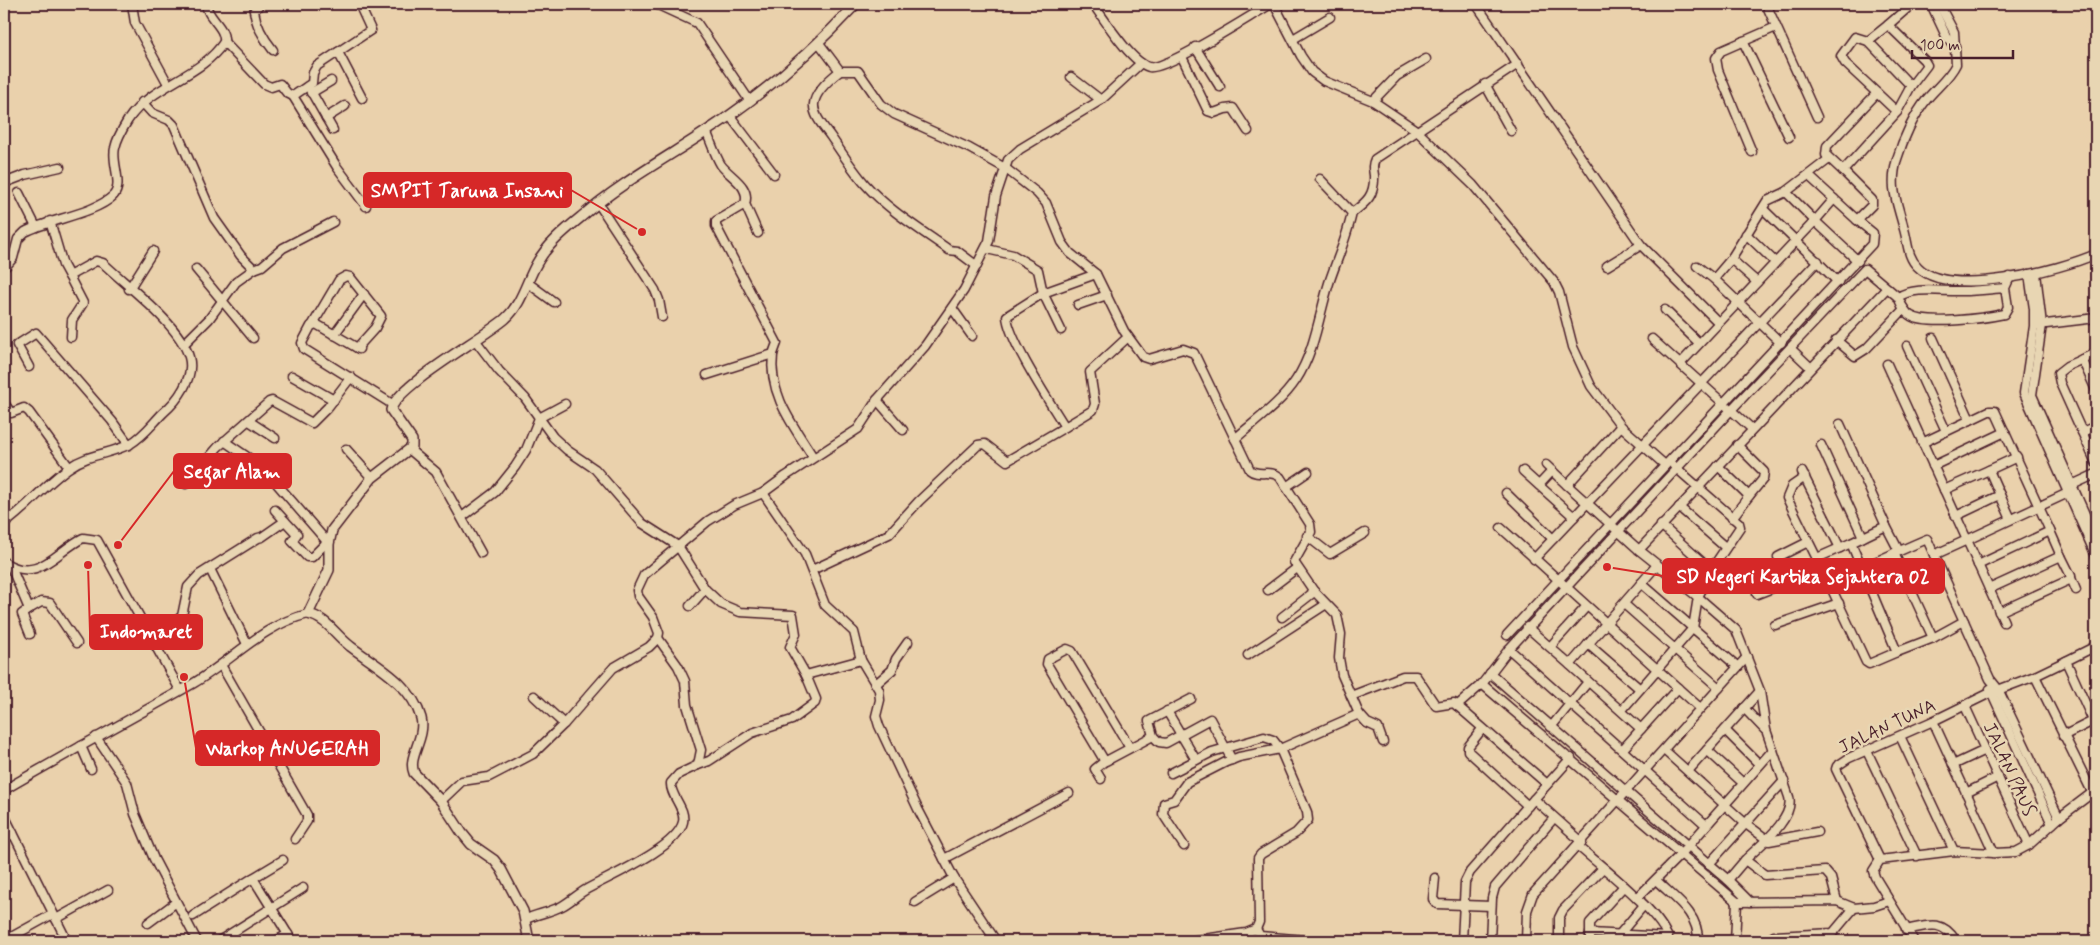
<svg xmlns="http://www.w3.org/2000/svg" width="2100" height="945" font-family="Mynerve,sans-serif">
	<rect width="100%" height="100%" fill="#ead1ac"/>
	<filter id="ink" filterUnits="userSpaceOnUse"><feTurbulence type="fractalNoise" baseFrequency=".02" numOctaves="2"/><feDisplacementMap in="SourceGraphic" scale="10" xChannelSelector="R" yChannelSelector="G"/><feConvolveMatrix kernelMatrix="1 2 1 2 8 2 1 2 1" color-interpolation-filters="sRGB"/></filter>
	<g filter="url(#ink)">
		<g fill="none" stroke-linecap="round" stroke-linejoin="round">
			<g stroke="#4a1f2b" stroke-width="11">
				<g id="minor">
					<polyline points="132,4 135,23 168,84"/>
					<path d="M260 4 254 11C256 25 264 39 273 50"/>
					<polyline points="359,4 371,30 317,66 313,73 312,83 293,96 337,167 366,206"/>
					<polyline points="656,4 697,23 749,100"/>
					<path d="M1093 4C1104 19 1131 62 1149 67 1166 71 1251 15 1271 4"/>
					<polyline points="1274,4 1301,56 1312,72 1324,81 1373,101 1416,130 1473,185 1554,282 1559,292 1573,347 1591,386 1621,426 1665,465"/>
					<polyline points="1476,4 1641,245 1718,322"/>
					<polyline points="1766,4 1817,117"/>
					<polyline points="1931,4 1946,36 1955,47"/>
					<path d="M1939 4 1954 32 1956 64C1950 77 1937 87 1927 99 1914 115 1903 139 1897 159 1889 188 1897 201 1904 229 1908 242 1907 257 1918 267 1949 299 2060 270 2096 254"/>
					<polyline points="1293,39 1330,17"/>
					<polyline points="1743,41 1789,137"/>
					<polyline points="1868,41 1911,86"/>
					<polyline points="224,42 264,84 271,87 280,84 287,93 293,96"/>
					<path d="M819 43 840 71H858L881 104 894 114 969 148 1005 168 1037 193 1046 203 1062 242 1070 253 1096 274 1124 331 1143 357 1149 359 1183 349 1194 353 1250 470C1258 477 1270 469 1280 477L1310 524 1311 532 1294 562 1313 590 1337 615 1341 634 1339 658 1342 675 1359 714 1280 749 1307 812 1308 820 1296 833 1261 854 1258 858 1259 922 1256 929 1246 933 1190 941"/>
					<polyline points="1195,47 1220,87"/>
					<polyline points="338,52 362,98"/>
					<polyline points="1182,57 1208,111 1214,113 1225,109 1233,108 1248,131"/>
					<path d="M840 71C831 78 815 92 814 104 813 116 825 128 831 137 842 153 852 169 865 184 888 210 921 230 949 250L957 251 977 266"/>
					<polyline points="1071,77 1101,100"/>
					<polyline points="1485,84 1511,131"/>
					<polyline points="308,86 333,130"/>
					<polyline points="311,93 331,81"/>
					<polyline points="1877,93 1845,63 1841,56 1855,37 1868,41 1888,25"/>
					<polyline points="1373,101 1397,76 1426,59"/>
					<polyline points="142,102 152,113 169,120 174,125 214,218 241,256 254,269 236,282 209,319 184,344"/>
					<polyline points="730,116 774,174"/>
					<polyline points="326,118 345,106"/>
					<path d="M706 131C711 142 715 155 721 165 730 177 751 186 745 204L716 221V226L777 343 773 354 707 375"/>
					<polyline points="1752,152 1718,70 1716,58 1721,51 1776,27"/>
					<polyline points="1843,171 1826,155 1827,146 1877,93 1897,112"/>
					<polyline points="1809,176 1857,220"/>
					<polyline points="1320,179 1352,213"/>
					<polyline points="4,183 25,175 60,167"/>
					<polyline points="1786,192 1815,221 1834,199"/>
					<polyline points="19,193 36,227"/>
					<polyline points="598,203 655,290 659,300 662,317"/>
					<polyline points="745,204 758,233"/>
					<polyline points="1746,234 1775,262"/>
					<polyline points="987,249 1013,255 1038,270 1043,293 1061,330"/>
					<polyline points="1731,259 1757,282"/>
					<polyline points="1607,266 1641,245"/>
					<polyline points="1697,266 1714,279"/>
					<path d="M4 268 13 258 18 239 25 232C50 219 94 214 113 196 124 185 111 162 115 148 117 138 123 128 128 120 152 84 201 77 224 42 226 27 207 18 206 4"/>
					<polyline points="196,269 253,338"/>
					<polyline points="254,269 262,266 283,248 333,222"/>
					<polyline points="2036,273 2042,325 2032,395 2096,539"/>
					<polyline points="2029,274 2034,309 2034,326 2024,393 2096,556"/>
					<polyline points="69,276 83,303 72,320 71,337"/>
					<polyline points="1838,282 1796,241 1815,221 1858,261"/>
					<polyline points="528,283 554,302"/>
					<path d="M2005 288 2008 307 2004 314C1985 318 1927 326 1911 316 1904 312 1901 304 1898 297 1915 286 1942 292 1963 291 1977 291 1991 289 2005 288L2010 277"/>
					<polyline points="129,289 153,251"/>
					<polyline points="1078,305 1107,295"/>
					<polyline points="952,308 972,336"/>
					<polyline points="1665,310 1699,343"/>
					<polyline points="313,324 339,280 346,276 350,277 381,316 375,328 357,348"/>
					<polyline points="2038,325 2096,318"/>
					<polyline points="334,335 364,294"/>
					<polyline points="1933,338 1970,420"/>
					<polyline points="1652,339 1752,429"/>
					<polyline points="1836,340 1855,356 1866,349 1904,309"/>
					<polyline points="476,341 499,371 525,398 553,437 567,450 595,469 642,523 678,546 705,589 721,604 740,612 793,615 796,634 790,647 806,675"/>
					<polyline points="1781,343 1714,279 1731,259 1767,201 1786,192 1829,159"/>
					<polyline points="1907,346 1946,431"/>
					<polyline points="1790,348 1810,367"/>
					<polyline points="359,349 316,324 311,326 302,343 304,349 392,404"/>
					<polyline points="2096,353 2067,366 2058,373 2060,383 2096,463"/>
					<path d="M773 354C768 394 793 425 813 457"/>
					<polyline points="2082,359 2096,390"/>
					<polyline points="1680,364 1796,241 1763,209"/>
					<polyline points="1887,364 1967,540 2068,493"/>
					<polyline points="29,367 17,345 36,333 112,421 129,445"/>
					<polyline points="292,376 334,400"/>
					<polyline points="877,400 903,430"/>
					<polyline points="4,403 11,413 24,408 29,412 69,467"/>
					<polyline points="249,421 275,438"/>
					<polyline points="1840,424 1886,526"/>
					<polyline points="1621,426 1567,485 1639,550"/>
					<polyline points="1065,427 1093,410 1095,404 1090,372 1128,337"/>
					<polyline points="2082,432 2096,426"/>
					<path d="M1235 439C1255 421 1281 403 1296 380 1315 351 1319 315 1329 283 1337 259 1347 237 1352 213 1367 202 1375 195 1374 175 1373 169 1372 165 1375 159L1518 64"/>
					<polyline points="224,441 249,458"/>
					<polyline points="1922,443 1989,411 1995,411 2050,531"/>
					<polyline points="1737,445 1764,472 1763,479 1749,496"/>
					<polyline points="1821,445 1863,537"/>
					<polyline points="346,449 372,478"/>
					<polyline points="410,450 436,472 481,553"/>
					<polyline points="1546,465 1567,485"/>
					<polyline points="204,466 226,479"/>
					<polyline points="1718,466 1749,496 1732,518"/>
					<polyline points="1933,466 2005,432"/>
					<polyline points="1989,470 2017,457"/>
					<polyline points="1523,471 1574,517"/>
					<polyline points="1802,472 1840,548"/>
					<polyline points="1805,477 1792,486 1787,498 1829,583"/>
					<polyline points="186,484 218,447 269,402 272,401 312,423 328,407 351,377"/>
					<polyline points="277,484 329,544"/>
					<polyline points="1539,485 1552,471"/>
					<polyline points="2072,485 2096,474"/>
					<polyline points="1286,487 1308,472"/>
					<polyline points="1944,490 1989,470 2000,495"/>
					<polyline points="763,493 805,554 825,605 854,632 861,660 879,690 880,700 876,716 879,726 918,809 954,878 996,941"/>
					<polyline points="1506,493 1553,539"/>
					<polyline points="1679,507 1725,547"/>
					<polyline points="1956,516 2000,495 2011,519"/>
					<polyline points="462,517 495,492 515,467 526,450 539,418 565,404"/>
					<polyline points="285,521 297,534 292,541 307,557 312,557 327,542"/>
					<path d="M4 524C28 507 46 483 70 467 88 454 111 454 130 444 144 436 152 424 163 413 177 401 195 378 189 357 180 325 128 287 103 263L96 261 69 276 63 265 50 221"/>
					<polyline points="1661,525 1711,570"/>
					<polyline points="1501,528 1700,708"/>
					<polyline points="1307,536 1330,554 1365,533"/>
					<polyline points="1851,543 1886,526 1899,551"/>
					<polyline points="1894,553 1933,638"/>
					<polyline points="1934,555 1967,540 2004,622"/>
					<polyline points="1778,557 1808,542"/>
					<path d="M1817 558 1851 543 1897 652 1869 664 1866 662 1829 583C1862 568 1894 553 1927 539L1990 679 1998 689 2059 818"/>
					<polyline points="1534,559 1818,261"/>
					<path d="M4 562C38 584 55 552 83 538L97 540 180 690"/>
					<polyline points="1978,565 2050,531 2061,556"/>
					<polyline points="11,567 29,609 22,614 30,634"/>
					<polyline points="210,569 247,644"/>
					<path d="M812 570 889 534 919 501 978 445 985 444 1007 461 1065 427C1051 404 1008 339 1007 316L1043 293 1096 274"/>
					<polyline points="2071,578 2076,590"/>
					<polyline points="1641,583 1738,667"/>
					<polyline points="1989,589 2061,556 2071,576 2069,580 1999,612"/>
					<polyline points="1268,590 1297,568"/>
					<polyline points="1757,594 1822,569"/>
					<polyline points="1624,604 1719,688"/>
					<polyline points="690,606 705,589"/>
					<polyline points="29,609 41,602 50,603 77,643"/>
					<polyline points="1282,617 1314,592"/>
					<polyline points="1775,625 1839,603"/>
					<polyline points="1527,627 1570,665"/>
					<polyline points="1507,635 1872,244 1873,233 1857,220 1872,205 1872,200 1843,171 1897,112 1911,86 1927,65 1924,60 1888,25 1912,4"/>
					<polyline points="153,640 182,616 188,587 199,575 258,538 262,537 285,521 275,510"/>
					<polyline points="1588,644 1640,689"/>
					<polyline points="2096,646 2066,661 2096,727"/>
					<polyline points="1550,647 1586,607"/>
					<polyline points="1897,652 1933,638 1964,621"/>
					<polyline points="1248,655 1325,605"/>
					<polyline points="221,665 307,815 307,821 295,839"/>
					<polyline points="1490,673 1728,880 1750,902"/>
					<polyline points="2035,676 2066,661"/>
					<polyline points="876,684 892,670 896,659 908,642"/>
					<polyline points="1482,684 1737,902 1837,901 1854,908 1874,906 1889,901"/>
					<polyline points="1990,689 2052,824"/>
					<polyline points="534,696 564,724"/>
					<polyline points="1351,696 1403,676 1416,676 1436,706 1454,703 1547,784"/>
					<polyline points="1191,699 1149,721 1153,736 1159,742 1166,743 1210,719 1232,760"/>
					<polyline points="1457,706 1482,684 1509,649"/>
					<polyline points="1965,706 2029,845"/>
					<polyline points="1744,708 1765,730"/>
					<polyline points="1622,710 1693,628 1698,597 1711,570 1740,527 1739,523 1674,466"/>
					<polyline points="1167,711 1196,760"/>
					<polyline points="1359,714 1367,723 1378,728 1383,742"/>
					<polyline points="1933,721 1994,853"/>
					<polyline points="1551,727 1588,682"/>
					<polyline points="1482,729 1468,747 1468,751 1528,806"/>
					<polyline points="1641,729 1678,688"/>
					<polyline points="1725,730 1759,764"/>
					<polyline points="1900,736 1954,851"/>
					<polyline points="2063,736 2093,721"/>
					<polyline points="96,737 127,783 135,814 154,859 197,941"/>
					<polyline points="81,746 91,769"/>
					<polyline points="1130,748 1072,651 1067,649 1048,659 1047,664 1104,760 1106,761 1153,736"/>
					<polyline points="1623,749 1641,729 1570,665 1657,565"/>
					<polyline points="1664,750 1746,824 1769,841 1817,832"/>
					<polyline points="1707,750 1743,783"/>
					<polyline points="1867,751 1917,856"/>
					<polyline points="1571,758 1534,799 1582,842"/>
					<polyline points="698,765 709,761 752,733 792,720 815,703 816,699 806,675 861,660"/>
					<polyline points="1953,765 1985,750"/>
					<polyline points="1688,771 1760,691"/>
					<polyline points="1171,773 1212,752 1264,737 1273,740 1280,749 1239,757 1226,762 1187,782 1174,800 1164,803 1163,814 1184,846"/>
					<polyline points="1101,779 1095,769 1105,761"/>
					<path d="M4 790C67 753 131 719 194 683 233 660 262 625 308 614"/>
					<polyline points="1966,793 1998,777"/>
					<polyline points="441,801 462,781 489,777 533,754 564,724 613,668 649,647 658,638 659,633 653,617 638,596 637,590 644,575 708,521 734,505 763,493 786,476 858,429 877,400 925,346 964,290 989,241 996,196 1008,160 1020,149 1101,100 1141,63"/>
					<polyline points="4,815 67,941"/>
					<polyline points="1706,825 1509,649 1731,410 1865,269 1898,297"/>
					<polyline points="4,839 13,833"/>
					<path d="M1578 846C1597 863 1668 918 1668 941"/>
					<polyline points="944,859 1069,793"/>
					<polyline points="1880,860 1836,769 1837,766 1849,758 1933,721 1990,693 2035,676 2096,800"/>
					<polyline points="1709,864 1784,781"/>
					<polyline points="253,878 283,860"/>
					<polyline points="1435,878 1433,899 1437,904 1491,906"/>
					<path d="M1656 880C1674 898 1699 913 1698 941"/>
					<polyline points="1728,880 1745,860"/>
					<polyline points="1637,898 1682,853 1773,750"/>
					<path d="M1837 901 1831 878 1825 871 1765 875 1745 860C1759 846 1795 819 1789 797L1766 730 1760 691 1736 630 1698 597 1639 550 1887 288"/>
					<polyline points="915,902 954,878"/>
					<polyline points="193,916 253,878 292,941"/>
					<polyline points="56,919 108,890"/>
					<path d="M526 919C537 914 551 912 562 906 571 901 578 894 587 889 610 876 677 848 683 822 686 808 670 796 671 783L679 774 698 765 701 750 687 705 685 681 678 666 658 638"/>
					<polyline points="148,923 175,903"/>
					<polyline points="1256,929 1260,936 1316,941"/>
					<path d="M1906 930C1929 925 1942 919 1956 941"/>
					<polyline points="1590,933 1668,937"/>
					<polyline points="1619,935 1644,905"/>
					<polyline points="4,941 53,914"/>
					<polyline points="219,941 303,888"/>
					<polyline points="276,941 288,934"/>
					<polyline points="1462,941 1465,882 1470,872 1534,799"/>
					<polyline points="1490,941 1492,898 1495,887 1554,818"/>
					<polyline points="1526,941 1527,911 1533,894 1747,657"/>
					<polyline points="1559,941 1559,918 1563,910 1603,868"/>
					<polyline points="1590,941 1590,923 1624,886"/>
					<polyline points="1735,941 1737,902"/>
					<polyline points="1767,941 1774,936 1833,933 1854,908"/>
					<polyline points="1914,941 1875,877 1873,871 1880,860 1954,851 1994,853 2016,852 2029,845 2059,818 2096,790"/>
				</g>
			</g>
			<g stroke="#4a1f2b" stroke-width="12">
				<path id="major" d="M529 941 523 911 501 869 494 860 471 844 462 833 441 801 414 773C407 757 426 738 421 718 411 683 376 666 350 646 335 635 327 618 308 614L329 570V544L332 530 372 478 412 447V440L391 410C395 387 483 338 505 319 522 304 526 282 537 263 547 245 565 230 581 217 626 178 680 151 729 116 775 84 818 45 856 4"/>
			</g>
			<use href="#minor" stroke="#e8d6b3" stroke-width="8"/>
			<use href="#major" stroke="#e8d6b3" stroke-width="9"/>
		</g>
	</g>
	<g text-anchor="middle" stroke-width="5" stroke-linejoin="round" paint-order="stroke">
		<g font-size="18" fill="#4a1f2b" stroke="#e8d6b3">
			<text transform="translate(1887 726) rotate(-25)" y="6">JALAN TUNA</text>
			<text transform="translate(2010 769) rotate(65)" y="6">JALAN PAUS</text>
		</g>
	</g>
	<path fill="none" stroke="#d62828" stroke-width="2" d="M642 232L571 190M118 545L174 471M1607 567L1663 576M88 565L90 632M184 677L196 748"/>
	<g fill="#d62828" stroke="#e8d6b3" stroke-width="2">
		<circle cx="642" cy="232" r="5"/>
		<circle cx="118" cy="545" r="5"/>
		<circle cx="1607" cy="567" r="5"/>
		<circle cx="88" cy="565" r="5"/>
		<circle cx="184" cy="677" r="5"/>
	</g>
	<g fill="#d62828" stroke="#d62828" stroke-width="2">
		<rect x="364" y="173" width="207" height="34" rx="5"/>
		<rect x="174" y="454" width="117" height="34" rx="5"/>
		<rect x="1663" y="559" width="281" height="34" rx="5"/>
		<rect x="90" y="615" width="112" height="34" rx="5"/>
		<rect x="196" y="731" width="183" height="34" rx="5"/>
	</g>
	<g font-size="19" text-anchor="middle" font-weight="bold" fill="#fff">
		<text x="467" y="197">SMPIT Taruna Insani</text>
		<text x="232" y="478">Segar Alam</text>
		<text x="1803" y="583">SD Negeri Kartika Sejahtera 02</text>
		<text x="146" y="638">Indomaret</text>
		<text x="287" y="755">Warkop ANUGERAH</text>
	</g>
	<rect width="2100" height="945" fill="none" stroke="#e8d6b3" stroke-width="20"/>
	<rect x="10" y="10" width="2080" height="925" fill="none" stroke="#4a1f2b" stroke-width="2" filter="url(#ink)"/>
	<path d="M1912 50v8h101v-8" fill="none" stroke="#4a1f2b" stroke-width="2.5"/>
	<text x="1920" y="50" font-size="15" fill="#4a1f2b" stroke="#e8d6b3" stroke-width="4" paint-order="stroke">100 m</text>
</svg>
